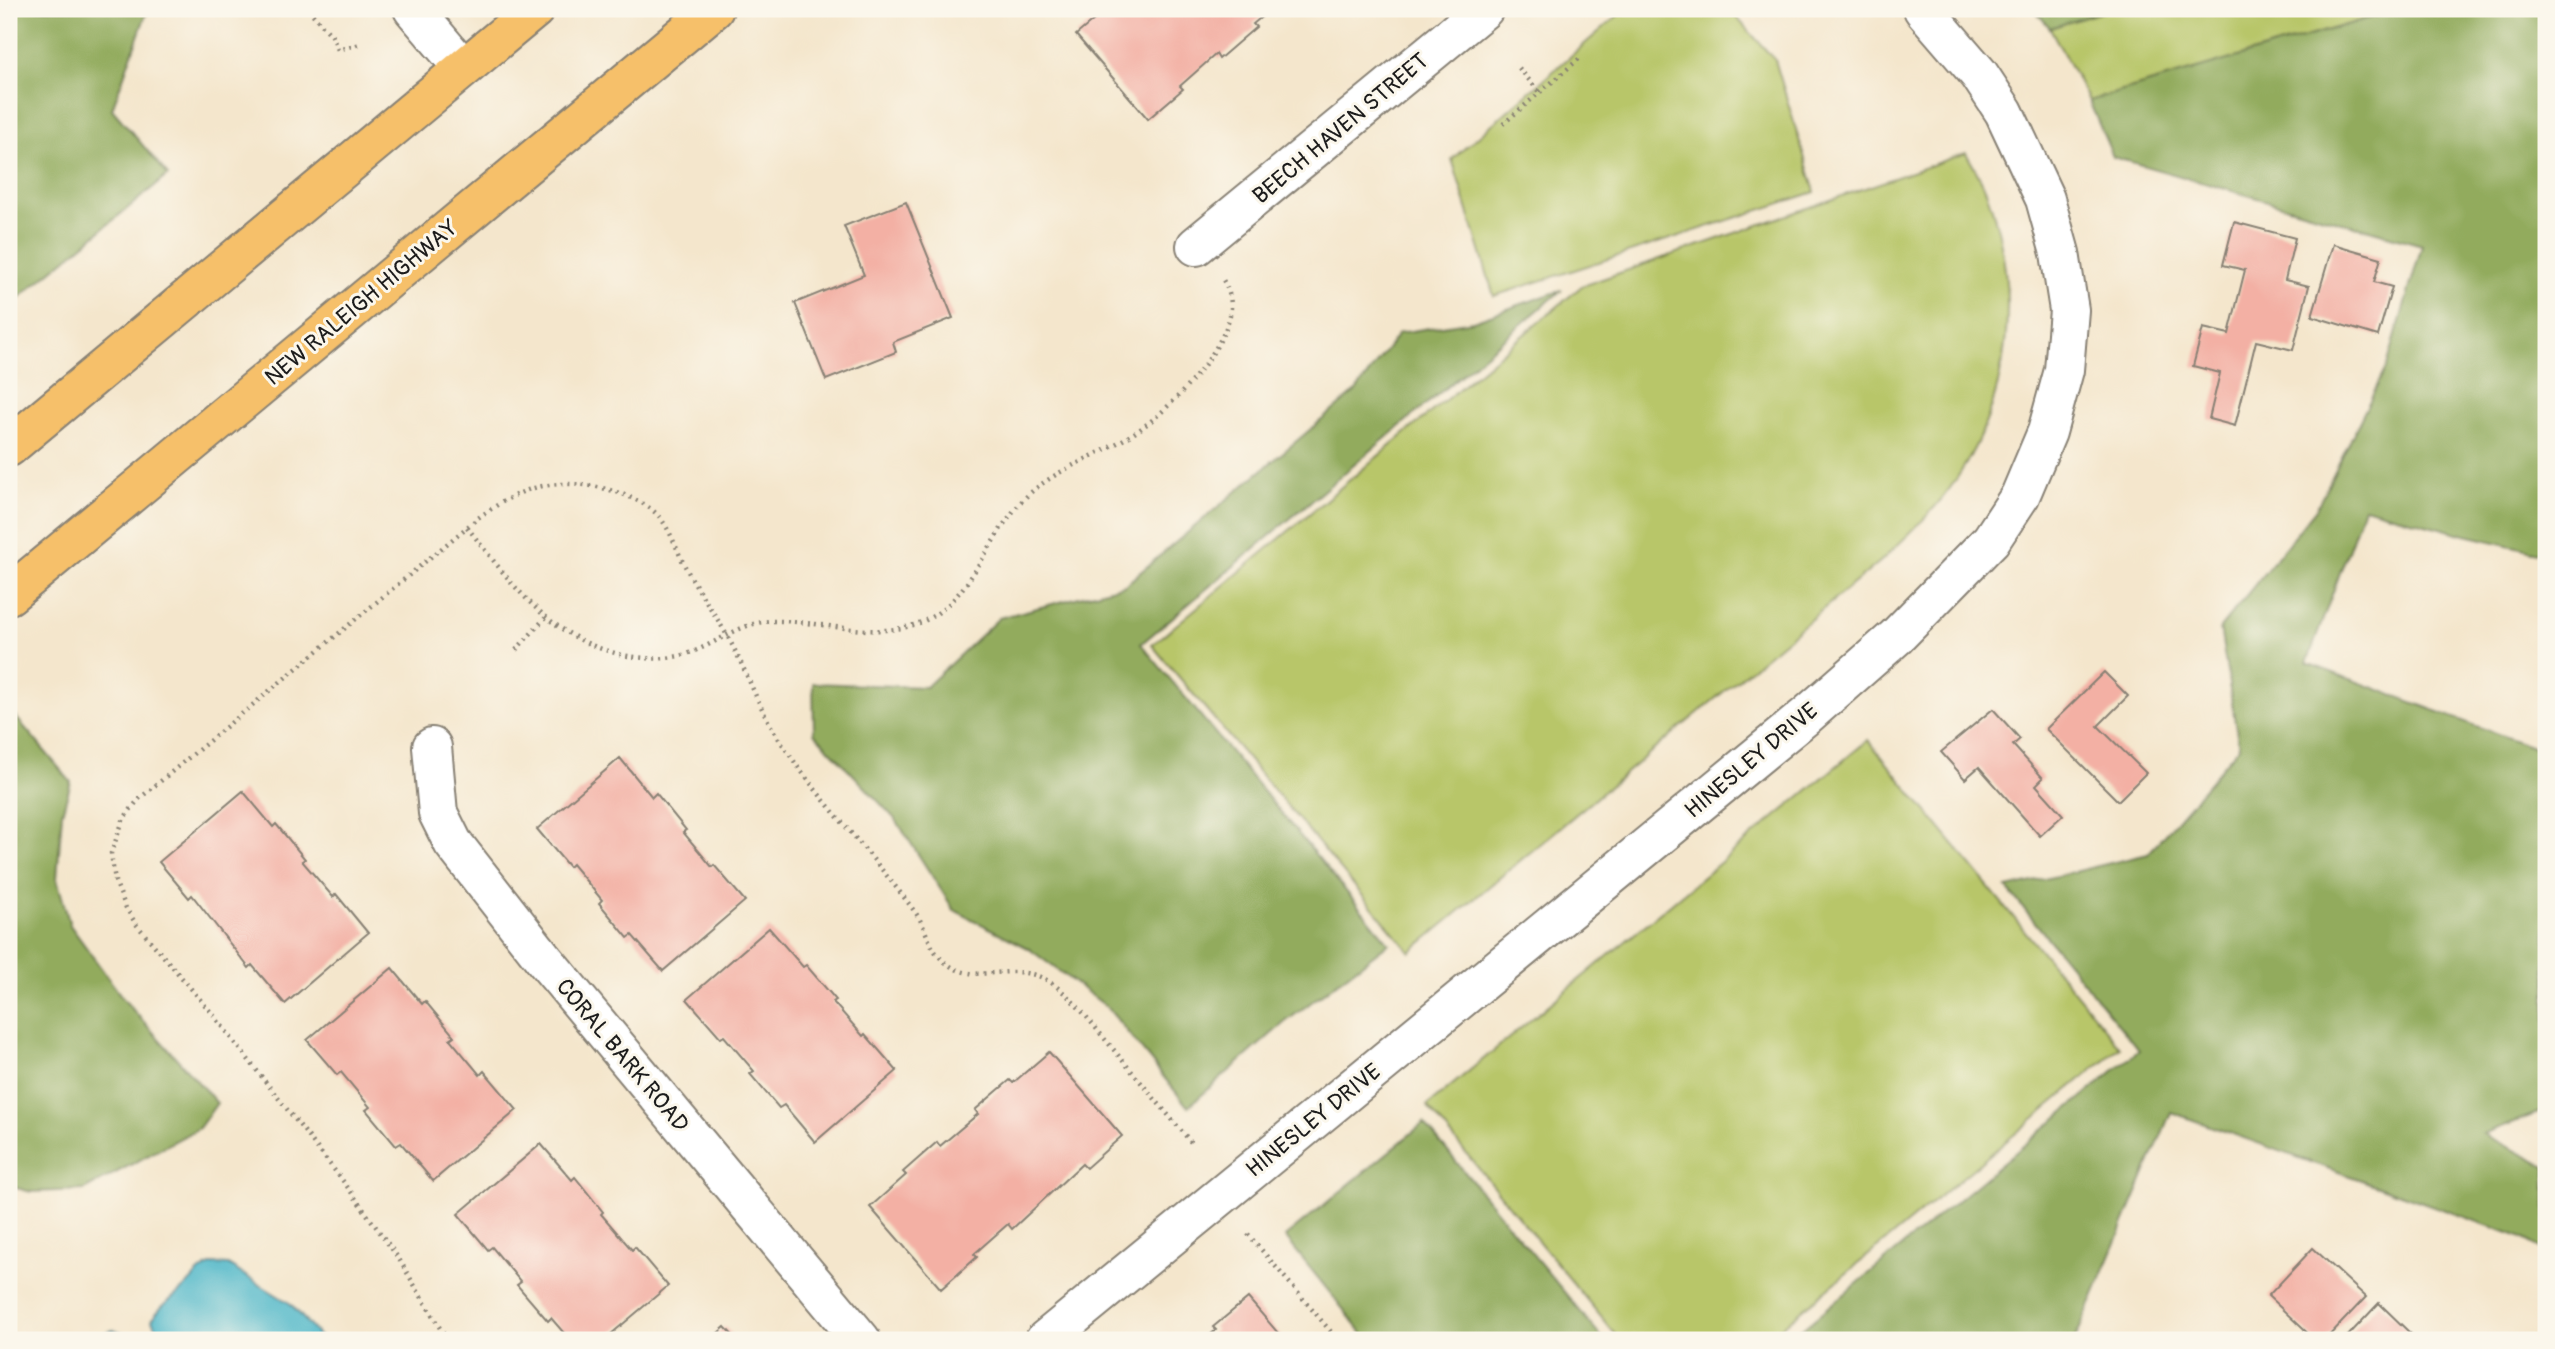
<svg xmlns="http://www.w3.org/2000/svg" width="2555" height="1349" font-family="Pangolin,sans-serif">
	<rect width="100%" height="100%" fill="#fbf7ec"/>
	<filter id="ink" filterUnits="userSpaceOnUse"><feTurbulence type="fractalNoise" baseFrequency=".0143" numOctaves="2"/><feDisplacementMap in="SourceGraphic" scale="14" xChannelSelector="R" yChannelSelector="G"/><feConvolveMatrix kernelMatrix="1 2 1 2 8 2 1 2 1" color-interpolation-filters="sRGB"/></filter>
	<filter id="wash" filterUnits="userSpaceOnUse"><feTurbulence type="fractalNoise" baseFrequency=".00686" numOctaves="4" result="noise"/><feDisplacementMap in="SourceGraphic" scale="28" xChannelSelector="R" yChannelSelector="G"/><feGaussianBlur stdDeviation="1.57" result="paint"/><feColorMatrix in="noise" values="0 0 0 0 0 0 0 0 0 0 0 0 0 0 0 0 0 1.4 0 .05"/><feComposite in="paint" operator="in"/></filter>
	<g filter="url(#wash)">
		<rect width="100%" height="100%" fill="#f4e6cc"/>
		<g fill="#b8c669" stroke="#6a7142" stroke-width="2">
			<polygon points="1625,9 1729,9 1775,60 1815,192 1494,296 1452,159"/>
			<polygon points="2111,9 2400,9 2089,101 2050,28"/>
			<path d="M1966 153C1973 165 1981 178 1986 191 2021 285 2013 393 1957 478 1936 510 1908 535 1881 561L1410 952 1152 645 1582 286Z"/>
			<polygon points="1868,740 2120,1047 1766,1340 1620,1340 1427,1106"/>
		</g>
		<g fill="#92ab5d" stroke="#57643c" stroke-width="2">
			<polygon points="9,9 148,9 112,109 168,175 9,306"/>
			<polygon points="2034,9 2111,9 2050,28"/>
			<polygon points="2400,9 2546,9 2546,554 2465,535 2364,507 2307,663 2546,752 2546,1110 2483,1134 2546,1166 2546,1251 2520,1237 2171,1112 2075,1340 1789,1340 2139,1050 2007,888 2148,854 2239,747 2220,628 2316,509 2387,366 2422,245 2113,157 2089,101"/>
			<polygon points="1562,290 1141,644 1389,943 1284,1023 1188,1107 1107,1007 1028,948 954,910 896,820 814,733 813,683 926,687 999,618 1125,585 1356,391 1399,333 1473,321"/>
			<polygon points="9,709 71,782 62,813 57,879 70,925 125,1001 217,1103 199,1128 84,1190 31,1192 9,1186"/>
			<polygon points="1424,1123 1604,1340 1368,1340 1285,1237"/>
		</g>
		<g fill="#4bb6c8" stroke="#346972" stroke-width="2">
			<path d="M212 1264 228 1265 291 1304 322 1340H161L152 1320C160 1305 173 1299 185 1287 195 1277 199 1270 212 1264Z"/>
			<polygon points="113,1330 126,1334 132,1340 88,1340"/>
		</g>
		<g id="blocks">
			<g fill="#f3b0a4">
				<polygon points="1107,9 1271,9 1253,24 1256,27 1219,59 1216,54 1180,86 1183,89 1148,119 1076,35"/>
				<polygon points="906,202 953,318 893,342 896,352 826,380 795,303 864,275 844,226"/>
				<polygon points="2234,222 2295,238 2285,280 2309,286 2293,350 2256,341 2235,426 2209,419 2220,373 2193,366 2203,328 2229,334 2245,270 2223,265"/>
				<polygon points="2333,244 2381,258 2374,282 2392,287 2378,336 2312,316"/>
				<polygon points="2104,672 2128,696 2098,726 2146,773 2118,801 2046,729"/>
				<polygon points="1993,709 2020,739 2013,745 2043,778 2036,785 2063,815 2040,836 1979,767 1965,779 1941,752"/>
				<polygon points="620,758 652,797 656,793 686,830 683,832 712,867 714,865 745,901 663,971 632,935 628,938 599,903 602,900 572,864 569,867 537,829"/>
				<polygon points="243,791 273,827 276,824 305,859 302,861 333,897 336,894 368,933 285,1004 252,965 249,968 192,895 189,898 159,862"/>
				<polygon points="769,928 803,967 806,965 836,1000 833,1002 863,1036 865,1034 897,1071 815,1142 784,1105 779,1108 750,1074 754,1071 724,1036 721,1038 687,999"/>
				<polygon points="392,968 422,1004 425,1001 454,1036 450,1039 480,1075 484,1071 517,1110 433,1181 401,1143 396,1146 366,1110 370,1107 341,1072 337,1075 307,1040"/>
				<polygon points="1049,1052 1122,1136 1086,1168 1082,1164 1012,1229 1008,1224 974,1254 977,1257 941,1289 870,1207 906,1175 903,1172 937,1142 940,1146 978,1114 975,1110 1010,1080 1013,1083"/>
				<polygon points="541,1144 572,1180 575,1177 603,1212 601,1214 632,1250 635,1247 668,1286 604,1340 570,1340 551,1318 548,1321 517,1285 521,1282 492,1247 488,1250 458,1214"/>
				<polygon points="2313,1248 2366,1297 2325,1340 2315,1340 2268,1296"/>
				<polygon points="1248,1298 1284,1340 1204,1340 1216,1330 1213,1327"/>
				<polygon points="2379,1303 2413,1336 2408,1340 2344,1340"/>
				<polygon points="725,1327 737,1340 710,1340"/>
			</g>
		</g>
	</g>
	<g filter="url(#ink)">
		<use href="#blocks" fill-opacity="0" stroke="#888174" stroke-width="2"/>
		<g fill="none" stroke-linecap="round" stroke-linejoin="round">
			<g stroke="#888174" stroke-width="42">
				<g id="minor">
					<polyline points="413,9 463,68"/>
					<polyline points="1196,246 1484,9"/>
					<polyline points="432,747 438,813 453,843 543,958 861,1340"/>
					<polyline points="1045,1340 1806,716 1896,637 1991,540 2020,496 2047,432 2064,370 2069,310 2060,253 2045,199 2004,112 1979,74 1923,9"/>
				</g>
			</g>
			<g stroke="#888174" stroke-width="42">
				<g id="trunk">
					<polyline points="9,447 535,9"/>
					<polyline points="9,595 714,9"/>
				</g>
			</g>
			<g stroke="#888174" stroke-width="4.5" stroke-dasharray="2 5" stroke-linecap="butt">
				<polyline points="308,9 332,36 338,50 360,44"/>
				<polyline points="1519,68 1540,93"/>
				<polyline points="1503,124 1580,58"/>
				<path d="M467 527C513 585 550 641 628 656 647 659 667 660 686 654 716 645 741 621 774 621 823 620 878 643 926 620 975 595 989 531 1029 494 1062 465 1107 453 1143 427 1174 405 1221 354 1230 315 1233 303 1229 290 1223 280"/>
				<polyline points="516,650 545,618"/>
				<polyline points="1248,1234 1338,1340"/>
				<path d="M447 1340 399 1259 346 1185 216 1018 136 924 126 908 115 881 111 853 124 818 139 799 478 518C495 506 513 494 534 488 571 478 620 487 651 509 669 522 676 550 686 568 699 593 717 616 730 641 747 672 758 706 777 736 817 799 871 852 915 912 925 925 927 941 937 954 970 994 1009 956 1050 982 1073 997 1091 1023 1109 1044 1137 1078 1166 1112 1194 1146"/>
			</g>
			<use href="#minor" stroke="#fff" stroke-width="38"/>
			<use href="#trunk" stroke="#f6c06b" stroke-width="38"/>
		</g>
	</g>
	<g text-anchor="middle" stroke-width="6" stroke-linejoin="round" paint-order="stroke">
		<g font-size="23" fill="#1c1c1c" stroke="#fbf7ec">
			<text transform="translate(1340 128) rotate(-40)" y="8">BEECH HAVEN STREET</text>
			<text transform="translate(361 302) rotate(-40)" y="8">NEW RALEIGH HIGHWAY</text>
			<text transform="translate(1751 760) rotate(-40)" y="8">HINESLEY DRIVE</text>
			<text transform="translate(623 1055) rotate(50)" y="8">CORAL BARK ROAD</text>
			<text transform="translate(1313 1120) rotate(-39)" y="8">HINESLEY DRIVE</text>
		</g>
	</g>
	<rect width="2555" height="1349" fill="none" stroke="#fbf7ec" stroke-width="35"/>
</svg>
